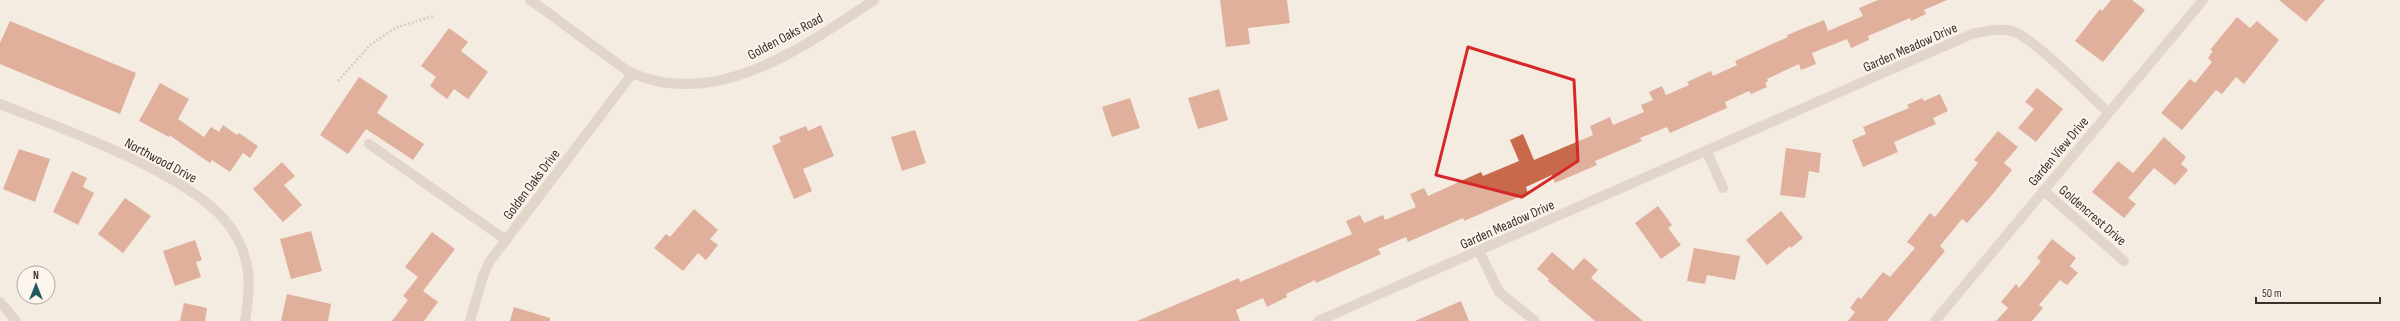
<svg xmlns="http://www.w3.org/2000/svg" width="2400" height="321" font-family="'Sofia Sans Condensed',sans-serif">
	<rect width="100%" height="100%" fill="#f4ebe1"/>
	<g fill="#c8694b">
		<polygon points="1220,0 1287,0 1290,23 1248,28 1250,44 1226,47"/>
		<polygon points="1878,0 1947,0 1924,10 1926,14 1911,21 1910,18 1868,36 1869,40 1851,48 1847,39 1812,53 1816,64 1801,70 1799,64 1767,79 1768,81 1765,83 1767,87 1751,94 1749,91 1725,102 1727,108 1704,118 1670,133 1667,127 1640,138 1642,141 1595,161 1597,165 1555,183 1552,175 1526,187 1528,193 1464,221 1463,218 1408,242 1406,237 1378,249 1381,254 1316,283 1315,280 1286,294 1287,297 1267,307 1263,298 1236,310 1240,321 1137,321 1239,278 1240,282 1352,234 1346,221 1360,215 1364,223 1383,215 1385,220 1416,207 1410,194 1424,188 1428,196 1481,172 1483,176 1519,161 1510,140 1523,134 1534,160 1593,135 1590,126 1610,117 1613,125 1644,112 1641,105 1653,100 1649,92 1662,86 1666,95 1689,85 1687,82 1711,71 1713,76 1737,65 1735,61 1788,37 1787,35 1824,20 1828,31 1863,16 1859,8"/>
		<polygon points="2111,0 2132,0 2145,10 2103,62 2075,41 2100,9 2102,11"/>
		<polygon points="2279,0 2325,0 2306,22"/>
		<polygon points="2237,17 2250,28 2257,21 2279,40 2244,84 2236,77 2222,94 2216,90 2182,130 2161,113 2190,79 2195,83 2212,62 2208,58 2213,51 2210,50"/>
		<polygon points="10,21 136,73 120,114 0,64 0,43"/>
		<polygon points="449,28 468,42 461,51 488,72 468,99 454,89 447,99 430,86 436,77 421,66"/>
		<polygon points="359,77 388,96 377,113 424,144 413,160 366,129 348,154 320,135"/>
		<polygon points="160,83 189,99 178,119 204,137 211,127 219,132 223,125 237,135 239,133 258,146 250,158 243,153 230,172 212,160 210,163 169,135 169,137 139,121"/>
		<polygon points="2037,88 2063,109 2036,142 2018,128 2034,109 2025,102"/>
		<polygon points="1219,89 1228,120 1198,129 1188,98"/>
		<polygon points="1940,94 1948,111 1933,118 1936,124 1894,142 1898,152 1863,167 1852,140 1866,134 1863,127 1909,108 1907,105 1922,98 1924,101"/>
		<polygon points="1130,98 1140,128 1112,137 1102,107"/>
		<polygon points="821,125 834,156 803,169 812,191 794,199 772,146 781,142 779,137 806,126 808,131"/>
		<polygon points="915,130 926,163 902,171 891,137"/>
		<polygon points="1998,131 2018,147 2004,163 2012,170 1992,195 1967,223 1962,219 1940,246 1945,251 1887,321 1848,321 1855,312 1850,308 1858,297 1861,299 1883,272 1890,277 1915,248 1907,242 1930,213 1935,217 1978,163 1974,160"/>
		<polygon points="2164,137 2186,157 2181,164 2188,170 2175,185 2154,168 2128,198 2136,204 2124,218 2092,192 2118,161 2133,173"/>
		<polygon points="1786,148 1821,153 1819,173 1809,171 1805,198 1780,195"/>
		<polygon points="19,149 50,159 35,202 3,189"/>
		<polygon points="282,162 295,176 284,185 302,205 283,222 253,189"/>
		<polygon points="72,171 87,178 83,187 94,193 78,225 53,212"/>
		<polygon points="125,198 151,216 123,253 98,234"/>
		<polygon points="1658,206 1672,225 1668,228 1681,245 1661,259 1635,223"/>
		<polygon points="694,209 718,230 710,239 718,245 706,260 698,253 683,271 654,248 666,234 670,237"/>
		<polygon points="1781,211 1803,238 1791,248 1790,246 1767,265 1746,240"/>
		<polygon points="311,231 322,271 291,279 280,239"/>
		<polygon points="432,232 455,249 423,291 438,302 424,321 392,321 408,300 403,296 418,277 405,267"/>
		<polygon points="2052,239 2076,258 2070,266 2078,273 2067,285 2060,280 2039,305 2043,308 2032,321 1996,321 2008,308 2001,302 2016,284 2019,288 2041,261 2037,258"/>
		<polygon points="195,240 202,260 196,262 201,277 175,286 163,251"/>
		<polygon points="1694,248 1740,256 1735,280 1707,275 1705,284 1687,281"/>
		<polygon points="1552,252 1573,270 1584,258 1598,270 1591,278 1643,321 1595,321 1548,281 1549,279 1537,269"/>
		<polygon points="287,294 331,304 328,321 281,321"/>
		<polygon points="1461,301 1469,321 1415,321"/>
		<polygon points="184,303 207,308 205,321 180,321"/>
		<polygon points="514,307 550,318 550,321 510,321"/>
	</g>
	<g fill="none" stroke-linecap="round" stroke-linejoin="round">
		<polyline stroke="#b9a596" stroke-width="2.5" stroke-dasharray="2 2" stroke-linecap="butt" points="338,81 370,45 395,28 433,16"/>
		<g stroke="#cdbbac" stroke-width="10">
			<path d="M530 0C556 18 580 37 606 55 615 61 624 70 634 74 719 109 805 46 874 0"/>
			<path d="M0 104C62 129 194 174 231 228 252 259 251 286 245 321"/>
			<polyline points="369,144 506,240"/>
			<polyline points="1707,152 1723,188"/>
			<polyline points="2043,190 2124,261"/>
			<polyline points="1479,251 1499,292 1535,321"/>
			<polyline points="0,302 16,321"/>
			<polyline points="470,321 483,276 490,261 632,74"/>
			<path d="M1318 321 1972 34C1986 31 1998 28 2012 31 2033 37 2089 95 2108 112"/>
			<polyline points="1935,321 2203,0"/>
		</g>
	</g>
	<path d="M0 0H2400V321H0ZM1468 47 1574 80 1578 161 1522 197 1436 175Z" fill="#f4ebe1" fill-opacity=".55" fill-rule="evenodd"/>
	<path fill="none" stroke="#d62828" stroke-width="3" stroke-linejoin="round" d="M1468 47 1574 80 1578 161 1522 197 1436 175Z"/>
	<g text-anchor="middle" stroke-width="4" stroke-linejoin="round" paint-order="stroke">
		<g font-size="14" fill="#3b302b" stroke="#fbf5ee">
			<text transform="translate(785 36) rotate(-28)" y="5">Golden Oaks Road</text>
			<text transform="translate(1910 47) rotate(-24)" y="5">Garden Meadow Drive</text>
			<text transform="translate(2058 151) rotate(-50)" y="5">Garden View Drive</text>
			<text transform="translate(161 160) rotate(28)" y="5">Northwood Drive</text>
			<text transform="translate(531 184) rotate(-53)" y="5">Golden Oaks Drive</text>
			<text transform="translate(2093 215) rotate(41)" y="5">Goldencrest Drive</text>
			<text transform="translate(1507 224) rotate(-24)" y="5">Garden Meadow Drive</text>
		</g>
	</g>
	<g transform="translate(36 285)"><circle r="19" fill="#fbf5ee" stroke="#aea6a0"/>
	<path d="M0-3L7 15L0 10L-7 15Z" fill="#1f5a5e"/>
	<text y="-6" font-size="11" font-weight="bold" text-anchor="middle" fill="#3b302b">N</text>
	</g>
	<path d="M2256 297v6h124v-6" fill="none" stroke="#3b302b" stroke-width="2"/>
	<text x="2262" y="297" font-size="12" fill="#3b302b" stroke="#fbf5ee" stroke-width="3" paint-order="stroke">50 m</text>
</svg>
